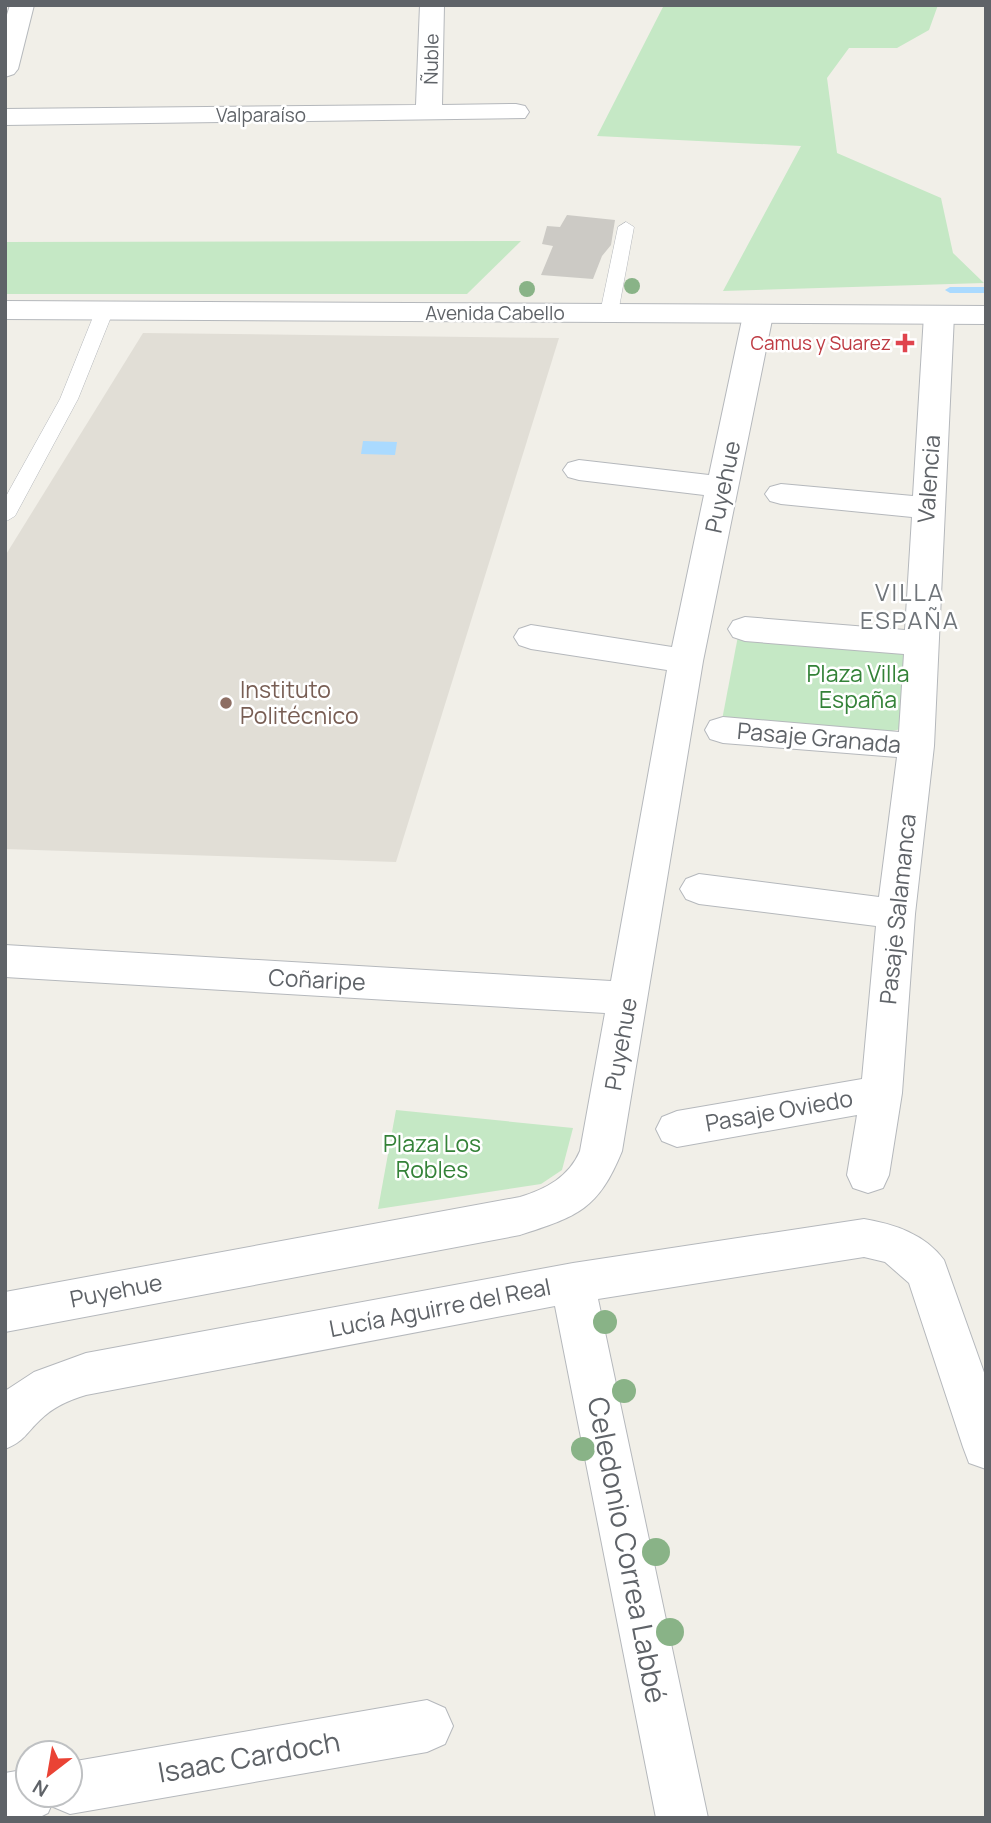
<svg xmlns="http://www.w3.org/2000/svg" width="991" height="1823" font-family="Manrope,sans-serif">
	<rect width="100%" height="100%" fill="#f1efe8"/>
	<polygon fill="#e1ded6" points="143,333 559,338 396,862 5,849 5,556"/>
	<g fill="#c5e8c5">
		<polygon points="664,5 938,5 929,30 897,48 849,48 827,78 837,153 941,198 953,253 984,283 723,291 801,146 597,136"/>
		<polygon points="521,241 467,294 5,294 5,242"/>
		<polygon points="738,636 905,650 906,728 882,733 722,720"/>
		<polygon points="396,1110 573,1128 562,1170 541,1184 378,1209"/>
	</g>
	<polygon fill="#aadaff" points="363,441 397,442 395,455 361,454"/>
	<g fill="none" stroke-linecap="round" stroke-linejoin="round">
		<polygon fill="#aadaff" fill-rule="evenodd" points="986,287 986,293 950,293 945,290 950,287"/>
	</g>
	<polygon fill="#cccac5" points="567,215 615,220 611,245 602,256 593,279 541,275 553,246 542,244 547,226 560,227"/>
	<g fill="none" stroke-linecap="round" stroke-linejoin="round">
		<g stroke="#b5b8bc" stroke-width="1">
			<g id="service">
				<polygon points="626,222 634,227 618,313 609,318 600,313 618,227"/>
				<polygon points="104,307 113,312 78,399 15,516 5,522 5,498 60,399 95,312"/>
			</g>
		</g>
		<g stroke="#b5b8bc" stroke-width="2">
			<g id="minor">
				<polygon points="420,5 444,5 442,105 516,104 525,106 529,112 525,118 5,125 5,109 416,105"/>
				<path d="M758 306 768 309 773 315 703 661 622 1151C598 1210 578 1216 520 1235L5 1332V1292L520 1197C546 1189 569 1177 580 1151L605 1013 5 977V945L611 981 667 670 531 649 519 645 514 637 519 629 531 625 672 647 704 495 579 480 568 477 563 470 568 463 579 460 709 475 743 315 748 309Z"/>
				<polygon points="939,306 949,309 954,315 934,746 915,914 902,1093 889,1175 883,1188 868,1193 853,1188 847,1175 857,1115 677,1147 662,1141 656,1129 662,1117 677,1111 862,1079 876,926 699,904 686,899 680,889 686,879 699,874 879,897 897,757 723,743 710,739 705,730 710,721 723,717 899,732 904,654 745,641 733,637 728,629 733,621 745,617 905,630 912,517 781,504 770,501 765,494 770,487 781,484 913,496 924,315 929,309"/>
				<path d="M864 1219C894 1224 925 1234 944 1260L986 1378V1469L969 1463 963 1447 909 1283 885 1262 864 1257 598 1299 708 1818H656L555 1306 86 1395C69 1400 53 1407 40 1420 26 1433 25 1441 5 1449V1391L34 1372 86 1353 573 1263Z"/>
				<polygon points="427,1700 445,1708 453,1726 445,1744 427,1752 70,1814 51,1806 48,1813 38,1818 5,1818 5,1773 28,1769 28,1795 70,1795 70,1762"/>
			</g>
		</g>
		<g stroke="#b5b8bc" stroke-width="2">
			<g id="tertiary">
				<polygon points="10,5 34,5 18,69 14,74 5,77 5,21"/>
				<polygon points="5,301 986,306 986,324 5,319"/>
			</g>
		</g>
		<use href="#service" fill="#fff" fill-rule="evenodd"/>
		<use href="#minor" fill="#fff" fill-rule="evenodd"/>
		<use href="#tertiary" fill="#fff" fill-rule="evenodd"/>
	</g>
	<g fill="#89b387">
		<circle cx="632" cy="286" r="8"/>
		<circle cx="527" cy="289" r="8"/>
		<circle cx="605" cy="1322" r="12"/>
		<circle cx="624" cy="1391" r="12"/>
		<circle cx="583" cy="1449" r="12"/>
		<circle cx="656" cy="1552" r="14"/>
		<circle cx="670" cy="1632" r="14"/>
	</g>
	<path fill="#e0444e" stroke="#fff" stroke-width="2.5" d="M901.5 332.5h7v7h7v7h-7v7h-7v-7h-7v-7h7z"/>
	<circle fill="#8d6e63" stroke="#fff" stroke-width="2.5" cx="226" cy="703" r="7"/>
	<g text-anchor="middle" stroke-width="5" stroke-linejoin="round" paint-order="stroke">
		<g font-size="19" fill="#5f6368" stroke="#fff">
			<text transform="translate(431 59) rotate(-89)" y="7">Ñuble</text>
			<text x="261" y="122">Valparaíso</text>
			<text x="495" y="320">Avenida Cabello</text>
		</g>
		<g font-size="19" fill="#be3a42" stroke="#fff" text-anchor="end">
			<text x="891" y="350">Camus y Suarez</text>
		</g>
		<g font-size="23" fill="#5f6368" stroke="#fff">
			<text transform="translate(929 479) rotate(-86)" y="8">Valencia</text>
			<text transform="translate(723 487) rotate(-78)" y="8">Puyehue</text>
			<text transform="translate(819 738) rotate(5)" y="8">Pasaje Granada</text>
			<text transform="translate(898 909) rotate(-84)" y="8">Pasaje Salamanca</text>
			<text transform="translate(317 980) rotate(3)" y="8">Coñaripe</text>
			<text transform="translate(621 1044) rotate(-80)" y="8">Puyehue</text>
			<text transform="translate(779 1111) rotate(-10)" y="8">Pasaje Oviedo</text>
			<text transform="translate(116 1291) rotate(-11)" y="8">Puyehue</text>
			<text transform="translate(440 1308) rotate(-11)" y="8">Lucía Aguirre del Real</text>
		</g>
		<g font-size="23" fill="#348238" stroke="#fff">
			<text x="858" y="682">Plaza Villa<tspan x="858" dy="26">España</tspan></text>
			<text x="432" y="1152">Plaza Los<tspan x="432" dy="26">Robles</tspan></text>
		</g>
		<g font-size="23" fill="#785e54" stroke="#fff" text-anchor="start">
			<text x="240" y="698">Instituto<tspan x="240" dy="26">Politécnico</tspan></text>
		</g>
		<g font-size="24" letter-spacing="2" fill="#70757a" stroke="#fff">
			<text x="910" y="601">VILLA<tspan x="910" dy="28">ESPAÑA</tspan></text>
		</g>
		<g font-size="28" fill="#5f6368" stroke="#fff">
			<text transform="translate(627 1550) rotate(79)" y="10">Celedonio Correa Labbé</text>
			<text transform="translate(249 1757) rotate(-10)" y="10">Isaac Cardoch</text>
		</g>
	</g>
	<rect width="991" height="1823" fill="none" stroke="#5f6368" stroke-width="14"/>
	<g transform="translate(49 1774) rotate(211)"><circle r="33" fill="#ffffff" stroke="#bfc1c3" stroke-width="2"/>
	<path d="M0-5L12 26L0 18L-12 26Z" fill="#ea4335"/>
	<text y="-10" font-size="19" font-weight="bold" text-anchor="middle" fill="#5f6368">N</text>
	</g>
</svg>
